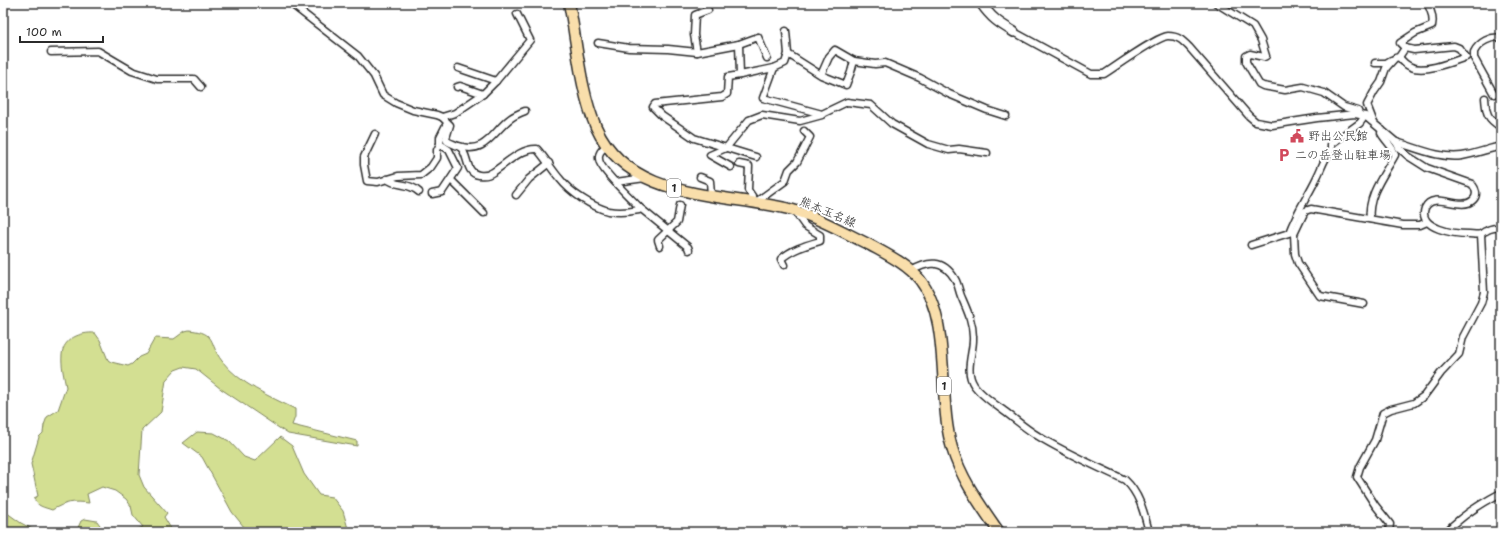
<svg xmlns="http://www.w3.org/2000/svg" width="1504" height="535" font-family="'Shantell Sans','Klee One',sans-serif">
	<rect width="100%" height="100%" fill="#fff"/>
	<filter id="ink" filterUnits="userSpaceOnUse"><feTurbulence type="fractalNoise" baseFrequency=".025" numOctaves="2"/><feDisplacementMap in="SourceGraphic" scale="8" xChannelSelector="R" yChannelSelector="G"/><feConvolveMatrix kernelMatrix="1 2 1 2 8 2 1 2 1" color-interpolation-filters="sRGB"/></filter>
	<g filter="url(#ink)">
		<g fill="#d3df92" stroke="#7f855e">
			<path d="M189 330C218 333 208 343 222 361 240 384 269 396 295 409V417L292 425 357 441V446L288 434 221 389 196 369 183 367 175 370 166 380 161 412 142 430 139 475 144 487 167 513 164 517 173 532H130L143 527 133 515 131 506 126 499 115 491 102 487 87 494 89 503C72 501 66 502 52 510 44 507 37 507 34 498L38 496 31 464 39 437 43 433 44 425 47 417 58 410 66 387C64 377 61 365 62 355 63 338 81 332 95 333L100 340 108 360 111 362 128 366 132 364 139 357 146 354 155 338 174 339 185 331Z"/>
			<polygon points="197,432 214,433 229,441 244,457 255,461 280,437 292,446 304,474 319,495 332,497 343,511 349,532 248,532 232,512 202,457 183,443"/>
			<polygon points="3,510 21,523 38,532 3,532"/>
			<polygon points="85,519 97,521 102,528 103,532 76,532 81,521"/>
		</g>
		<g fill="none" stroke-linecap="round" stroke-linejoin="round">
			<g stroke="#2b2b2b" stroke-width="9">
				<g id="street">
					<polyline points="290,3 358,56 374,76 383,95 396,103 413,110 437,115 442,117"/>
					<polyline points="1216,3 1253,26 1261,40 1266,56 1264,57 1250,54 1246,56 1246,62 1259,84 1263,86 1285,90 1303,87 1324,93 1344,107 1358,111 1359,114"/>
					<path d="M1014 32 1091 74H1104C1115 67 1158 36 1168 36 1178 36 1182 40 1189 47L1249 116 1256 122 1272 125 1317 118 1355 114 1365 116 1396 142 1399 148 1408 156 1427 168 1472 184C1476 189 1478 195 1473 200 1461 212 1433 190 1425 208 1417 229 1456 234 1469 234 1472 234 1478 235 1481 234 1483 233 1484 231 1486 231 1490 228 1496 228 1501 227"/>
					<polyline points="598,43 629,48 668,49 697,52 739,44 758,37 767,58"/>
					<polyline points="739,44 740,75 728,77 727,94 722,97 655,104 653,107 662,116 694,138 756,157"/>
					<polyline points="51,52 98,51 132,71 157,79 194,79 201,87"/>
					<polyline points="697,52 694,35 695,15 708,10"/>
					<polyline points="788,54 821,75 829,57 835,50 854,61 851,72 846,85 821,75"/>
					<path d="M1399 57C1402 61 1406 65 1411 67 1425 73 1452 62 1466 57L1459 48 1454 46 1414 50 1405 48"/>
					<polyline points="854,61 875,64 885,63 920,78 949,94 987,110 1006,116"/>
					<polyline points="1375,63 1386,63 1391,60"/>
					<polyline points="458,68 496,81 483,94"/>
					<polyline points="774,68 785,63 788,54 786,31"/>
					<polyline points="740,75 774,68 763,98 822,114 847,102 871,105 892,124 928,144 949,150 959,149 987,153"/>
					<polyline points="496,81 530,40 517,14"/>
					<path d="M457 87 460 86 483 94 455 113 442 117 450 125 446 138 447 141C451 144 458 145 461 148 469 156 465 173 479 175 485 176 489 175 493 172 507 163 521 148 537 149 546 159 552 170 560 179 571 193 591 206 608 211 619 213 629 212 639 210V207C631 198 599 169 599 159 598 152 603 149 607 145"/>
					<path d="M1494 94 1474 58V52C1479 42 1491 36 1501 38"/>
					<path d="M1485 98C1486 113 1487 119 1501 127"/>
					<path d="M1374 123 1367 105 1374 92 1381 82 1386 68 1395 58 1399 57 1405 48 1400 43 1415 33 1432 26C1434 18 1431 10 1427 3"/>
					<polyline points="375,134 364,157 364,165 367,181 378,182 398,176 421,175 431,167 437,158 437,150 440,144"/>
					<path d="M1396 142C1417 148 1440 159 1462 156 1475 154 1488 149 1501 146"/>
					<path d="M459 146C486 155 493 131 511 118 515 115 520 113 525 111"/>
					<polyline points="739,164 749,166 748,190 756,202 785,181 789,170 797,162 810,137 804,131"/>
					<polyline points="731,167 710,155 726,148 749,120 762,115 800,121 822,115"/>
					<polyline points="700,177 710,181 711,195"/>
					<path d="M387 179C396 187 409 182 419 192"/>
					<polyline points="451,180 484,213"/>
					<polyline points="616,182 645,178"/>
					<polyline points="432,194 442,192 458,168 449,150 440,144 440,137 446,125"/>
					<polyline points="516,195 529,179 549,163"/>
					<polyline points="639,207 688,247 689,250"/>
					<path d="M1370 219C1367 196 1384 175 1395 155 1394 147 1385 141 1381 133L1382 130"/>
					<path d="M1251 245 1289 233C1296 213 1308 196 1317 177 1322 167 1324 159 1331 150V144L1360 123 1365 116"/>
					<polyline points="660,246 658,240 677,222 680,205"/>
					<path d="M784 265 781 259C792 249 807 245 820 241V235L805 226 795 212"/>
					<path d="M911 271C928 261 943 259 955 279 958 284 959 291 961 296 967 310 973 322 973 337 974 352 964 370 974 385 981 395 993 403 1004 411 1015 419 1026 429 1038 436 1065 453 1096 466 1125 480 1140 494 1144 513 1149 532"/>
					<polyline points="1364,304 1320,296 1298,263 1295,254 1294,234 1305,211 1311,209 1403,225 1420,225 1427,222"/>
					<polyline points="1389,532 1390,524 1375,505 1357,477 1360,467 1375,440 1383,413 1391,409 1414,403 1424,396 1441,373 1459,354 1463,337 1481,303 1484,292 1481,234"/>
					<path d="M1446 532C1462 515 1480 504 1501 493"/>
				</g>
			</g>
			<g stroke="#2b2b2b" stroke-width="12">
				<path id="secondary" d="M981 3C991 18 999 23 1014 32"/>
			</g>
			<g stroke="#2b2b2b" stroke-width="13">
				<path id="primary" d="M569 3C577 42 580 91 596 127 630 203 725 192 793 210 820 218 845 233 870 245 888 255 907 264 920 280 952 321 937 398 952 448 961 479 981 506 999 532"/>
			</g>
			<use href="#street" stroke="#fff" stroke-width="6"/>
			<use href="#secondary" stroke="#fff" stroke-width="9"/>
			<use href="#primary" stroke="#f9deab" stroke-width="10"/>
		</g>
	</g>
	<defs>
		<g id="civic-bare" transform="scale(1.08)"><path d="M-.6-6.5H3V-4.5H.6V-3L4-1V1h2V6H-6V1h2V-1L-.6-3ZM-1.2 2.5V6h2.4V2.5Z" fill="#d1495b" stroke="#fff" stroke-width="2.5" paint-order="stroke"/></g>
		<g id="parking-bare" transform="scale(1.08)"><path d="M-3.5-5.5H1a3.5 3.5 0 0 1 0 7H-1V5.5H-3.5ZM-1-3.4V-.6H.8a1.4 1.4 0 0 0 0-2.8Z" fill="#d1495b" stroke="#fff" stroke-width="2.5" paint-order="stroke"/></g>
	</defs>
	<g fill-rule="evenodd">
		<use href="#civic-bare" x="1297" y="136"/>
		<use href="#parking-bare" x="1284" y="155"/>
	</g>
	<g text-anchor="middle" stroke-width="4" stroke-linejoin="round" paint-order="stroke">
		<g fill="#fff" stroke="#6b6b6b" stroke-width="1">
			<rect x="667" y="179" width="14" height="18" rx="3"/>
			<rect x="937" y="377" width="14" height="18" rx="3"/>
		</g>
		<g font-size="11" font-weight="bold" fill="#2b2b2b">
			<text x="674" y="192">1</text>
			<text x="944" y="390">1</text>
		</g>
		<g font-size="12" fill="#2b2b2b" stroke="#fff" text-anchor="start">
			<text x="1308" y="140">野出公民館</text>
			<text x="1295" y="159">二の岳登山駐車場</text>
		</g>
		<g font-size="12" fill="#2b2b2b" stroke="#fff">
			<text transform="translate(828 212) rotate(23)" y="4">熊本玉名線</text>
		</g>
	</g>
	<rect width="1504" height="535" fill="none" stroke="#fff" stroke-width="16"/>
	<rect x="8" y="8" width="1488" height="519" fill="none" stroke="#2b2b2b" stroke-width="1.5" filter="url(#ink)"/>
	<path d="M20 36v6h83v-6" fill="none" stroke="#2b2b2b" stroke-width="2"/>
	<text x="26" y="36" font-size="12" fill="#2b2b2b" stroke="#ffffff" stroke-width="3" paint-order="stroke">100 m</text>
</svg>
